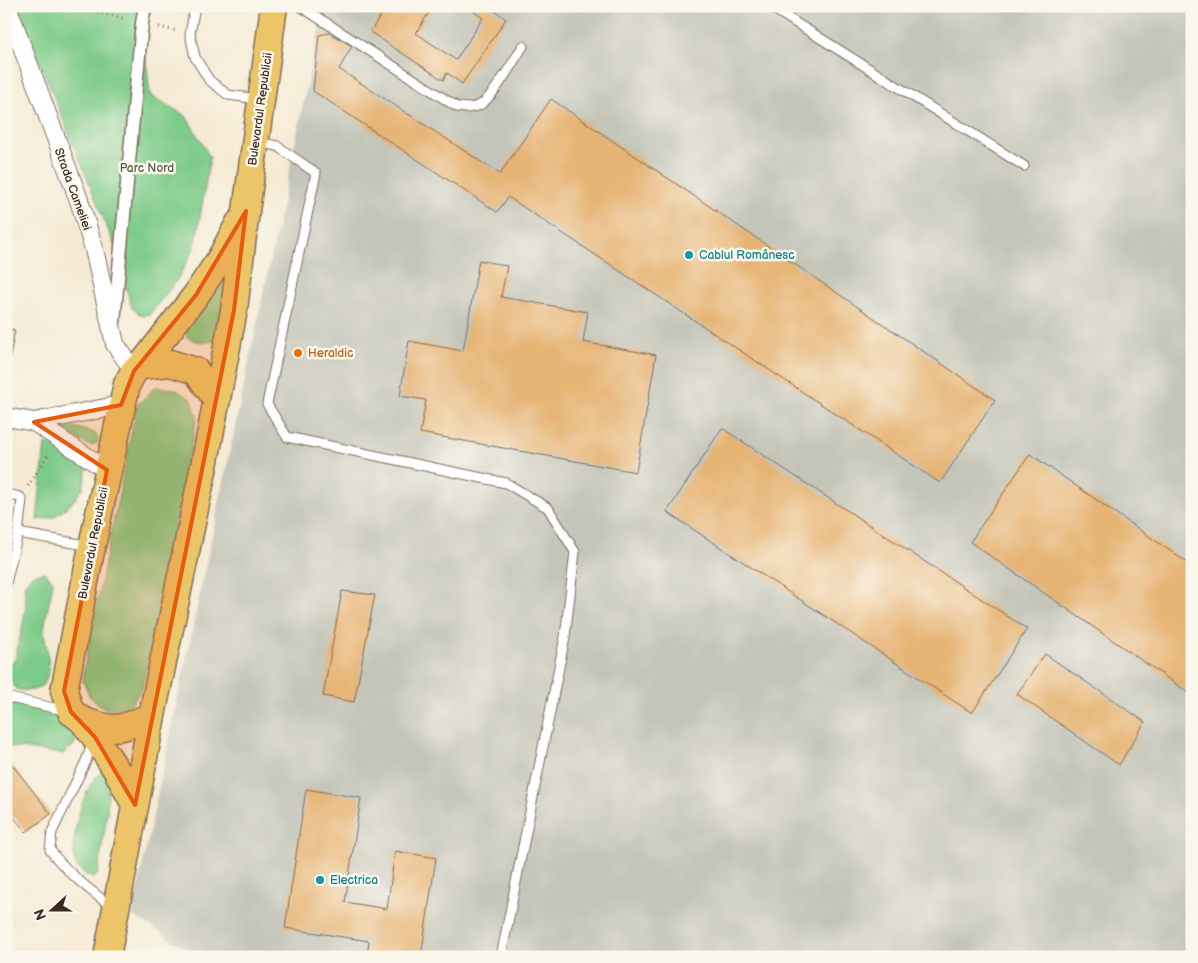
<svg xmlns="http://www.w3.org/2000/svg" width="1198" height="963" font-family="'Balsamiq Sans',sans-serif">
	<rect width="100%" height="100%" fill="#fbf7ec"/>
	<filter id="ink" filterUnits="userSpaceOnUse"><feTurbulence type="fractalNoise" baseFrequency=".02" numOctaves="2"/><feDisplacementMap in="SourceGraphic" scale="10" xChannelSelector="R" yChannelSelector="G"/><feConvolveMatrix kernelMatrix="1 2 1 2 8 2 1 2 1" color-interpolation-filters="sRGB"/></filter>
	<filter id="wash" filterUnits="userSpaceOnUse"><feTurbulence type="fractalNoise" baseFrequency=".0096" numOctaves="4" result="noise"/><feDisplacementMap in="SourceGraphic" scale="20" xChannelSelector="R" yChannelSelector="G"/><feGaussianBlur stdDeviation="1.12" result="paint"/><feColorMatrix in="noise" values="0 0 0 0 0 0 0 0 0 0 0 0 0 0 0 0 0 1.4 0 .05"/><feComposite in="paint" operator="in"/></filter>
	<g filter="url(#wash)">
		<rect width="100%" height="100%" fill="#f5ead4"/>
		<polygon fill="#c4c5b9" points="324,6 1192,6 1192,957 200,957 132,915"/>
		<g fill="#7ecb89" stroke="#5c7a54">
			<polygon points="17,6 151,6 144,38 150,95 186,116 210,157 195,247 177,280 150,314 142,316 132,308 114,244"/>
			<path d="M232 263 220 339C208 344 199 343 187 337L186 327Z"/>
			<polygon points="155,387 175,389 192,400 197,417 142,689 128,708 105,709 90,697 83,681 84,667 137,405"/>
			<polygon points="53,426 74,427 95,433 98,438 97,443 91,446"/>
			<path d="M45 444C65 448 73 453 87 468L83 488 71 504 54 517 37 520Z"/>
			<path d="M45 572 53 581C51 597 46 613 44 630 44 637 46 643 47 649 51 676 48 696 16 689L9 679 7 667 15 659 22 629 26 606 24 585 32 575Z"/>
			<polygon points="6,701 64,715 79,728 74,745 63,754 6,746"/>
			<path d="M101 773H105L109 777 107 813 98 874 93 878C87 876 78 870 76 864 68 844 83 784 101 773Z"/>
		</g>
		<g id="blocks">
			<g fill="#e6b475">
				<polygon points="387,6 433,6 416,33 456,60 483,18 474,12 478,6 488,6 506,19 462,84 447,73 443,80 370,32"/>
				<polygon points="330,33 352,46 339,69 500,174 551,99 995,400 940,483 508,197 497,212 313,91 319,35"/>
				<polygon points="479,260 507,266 501,297 588,312 583,342 656,355 636,472 420,433 426,400 400,396 409,341 463,351"/>
				<polygon points="6,315 10,316 8,329 15,330 9,362 6,361"/>
				<polygon points="722,428 1027,629 972,713 667,512"/>
				<polygon points="1030,454 1192,566 1192,695 970,542"/>
				<polygon points="342,591 375,595 354,702 323,696"/>
				<polygon points="1045,654 1145,722 1119,765 1017,694"/>
				<polygon points="6,757 51,814 26,832 6,808"/>
				<polygon points="306,789 361,798 345,902 387,909 395,851 436,858 421,957 367,957 369,941 285,928"/>
				<polygon points="6,829 11,830 7,848 6,848"/>
			</g>
		</g>
	</g>
	<g filter="url(#ink)">
		<use href="#blocks" fill-opacity="0" stroke="#7c6d5e" stroke-width="1"/>
		<g fill="none" stroke-linecap="round" stroke-linejoin="round">
			<g stroke="#7c6d5e" stroke-width="11">
				<g id="service">
					<polyline points="195,6 190,34 195,57 209,80 228,95 259,99"/>
					<path d="M300 6 457 107C465 108 472 109 480 105 493 98 514 60 523 46"/>
					<polyline points="769,6 1024,166"/>
					<polyline points="258,142 277,146 316,173 267,404 287,437 506,483 548,508 575,552 565,637 501,957"/>
					<polyline points="6,494 20,497 22,500 18,533 6,583"/>
					<polyline points="18,533 91,546"/>
					<polyline points="6,697 67,711"/>
					<path d="M93 742 86 761 52 832 50 850C67 873 90 890 112 907"/>
				</g>
			</g>
			<g stroke="#7c6d5e" stroke-width="15">
				<polyline id="pedestrian" points="114,322 142,23 145,6"/>
			</g>
			<g stroke="#7c6d5e" stroke-width="20">
				<g id="minor">
					<polyline points="7,6 79,200 94,249 115,344 134,371"/>
					<polyline points="6,417 34,422"/>
					<polyline points="107,470 34,422 121,405"/>
				</g>
			</g>
			<g stroke="#7c6d5e" stroke-width="29">
				<g id="primary">
					<polyline points="141,366 170,363 196,371 217,400"/>
					<path d="M82 720C114 732 122 730 152 715"/>
					<polyline points="135,805 117,771 95,737 82,720 71,712 64,691 92,546 127,384 134,371 141,366 196,295 220,259 239,223"/>
					<polyline points="107,957 152,715 206,456 234,310 246,211 274,6"/>
				</g>
			</g>
			<g stroke="#7c6d5e" stroke-width="3" stroke-dasharray="1 4" stroke-linecap="butt">
				<polyline points="73,6 126,19"/>
				<polyline points="159,27 177,31"/>
				<polyline points="28,486 49,453"/>
			</g>
			<use href="#service" stroke="#fff" stroke-width="9"/>
			<use href="#pedestrian" stroke="#fff" stroke-width="12"/>
			<use href="#minor" stroke="#fff" stroke-width="18"/>
			<use href="#primary" stroke="#edc569" stroke-width="26"/>
		</g>
	</g>
	<path fill="#e8590c" fill-opacity="0.2" stroke="#e8590c" stroke-width="4" stroke-linejoin="round" d="M246 211 234 310 135 805 95 737 71 712 64 691 107 470 34 422 121 405 134 371 196 295Z"/>
	<g fill="#0f9aa8" stroke="#fbf7ec" stroke-width="2">
		<circle cx="689" cy="255" r="5"/>
		<circle cx="320" cy="880" r="5"/>
	</g>
	<circle fill="#e8710a" stroke="#fbf7ec" stroke-width="2" cx="298" cy="353" r="5"/>
	<g text-anchor="middle" stroke-width="5" stroke-linejoin="round" paint-order="stroke">
		<g font-size="12" fill="#3b2a1e" stroke="#fbf7ec">
			<text transform="translate(260 109) rotate(-82)" y="4">Bulevardul Republicii</text>
			<text transform="translate(73 189) rotate(70)" y="4">Strada Cameliei</text>
			<text transform="translate(93 543) rotate(-79)" y="4">Bulevardul Republicii</text>
		</g>
		<g font-size="12" fill="#4f5a3e" stroke="#fbf7ec">
			<text x="147" y="172">Parc Nord</text>
		</g>
		<g font-size="12" fill="#0d838f" stroke="#fbf7ec" text-anchor="start">
			<text x="699" y="259">Cablul Românesc</text>
			<text x="330" y="884">Electrica</text>
		</g>
		<g font-size="12" fill="#c56008" stroke="#fbf7ec" text-anchor="start">
			<text x="308" y="357">Heraldic</text>
		</g>
	</g>
	<rect width="1198" height="963" fill="none" stroke="#fbf7ec" stroke-width="25"/>
	<g transform="translate(52 910) rotate(249)" stroke="#fbf7ec" stroke-width="4" paint-order="stroke">
	<path d="M0-4L9 19L0 12L-9 19Z" fill="#3b2a1e"/>
	<text y="-8" font-size="14" font-weight="bold" text-anchor="middle" fill="#3b2a1e">N</text>
	</g>
</svg>
